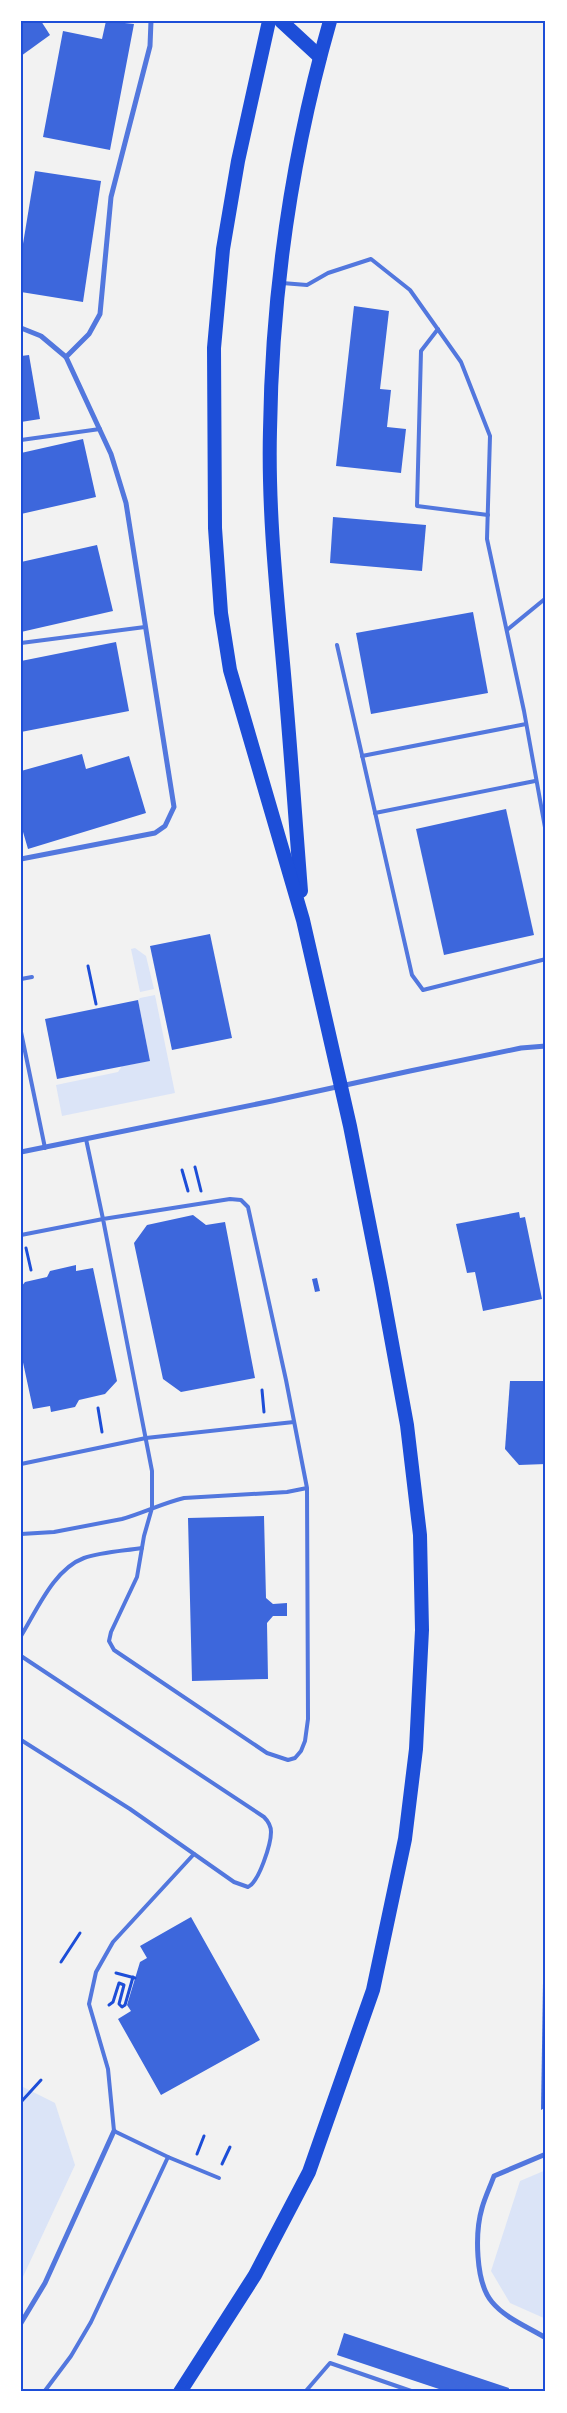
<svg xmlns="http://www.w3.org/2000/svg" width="567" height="2413" font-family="Figtree,sans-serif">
	<rect width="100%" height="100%" fill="#f2f2f2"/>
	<g fill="#dbe4f7">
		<polygon points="135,948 146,956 154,989 140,992 131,949"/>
		<polygon points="155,995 175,1093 62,1116 56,1085 118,1072 122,1066 150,1061 138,1000 140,998"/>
		<polygon points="21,2086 55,2103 75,2165 21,2281"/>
		<polygon points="546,2170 546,2319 510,2303 491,2271 520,2181"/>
	</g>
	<g fill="#3d67dc">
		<polygon points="21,21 41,21 50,35 21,56"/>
		<polygon points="106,21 134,24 110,150 43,137 63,31 102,39"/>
		<polygon points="35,171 101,181 83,302 21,292 21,256"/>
		<polygon points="354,306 389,311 380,389 391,390 387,427 406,429 401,473 336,466"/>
		<polygon points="29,355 40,419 21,422 21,356"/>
		<polygon points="83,439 96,497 21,514 21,453"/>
		<polygon points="333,517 426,525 422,571 330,563"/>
		<polygon points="97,545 113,611 21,632 21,562"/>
		<polygon points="473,612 488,693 371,714 356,633"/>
		<polygon points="116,642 129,711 21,732 21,661"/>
		<polygon points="82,754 86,769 129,756 146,813 28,849 21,825 21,771"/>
		<polygon points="506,809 534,935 444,955 416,829"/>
		<polygon points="210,934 232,1038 172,1050 150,946"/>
		<polygon points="138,1000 150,1061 57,1079 45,1019"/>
		<polygon points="519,1212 520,1218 525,1217 542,1299 483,1311 475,1272 467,1273 456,1224"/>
		<polygon points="193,1215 206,1225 225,1222 255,1378 181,1392 163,1379 134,1243 147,1225"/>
		<polygon points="76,1265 76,1271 93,1268 117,1381 105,1394 79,1400 75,1407 51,1412 50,1406 33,1409 21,1353 21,1287 25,1282 47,1277 50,1271"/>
		<polygon points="317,1278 320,1291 315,1292 312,1279"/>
		<polygon points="510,1381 546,1381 546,1464 519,1465 505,1449"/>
		<polygon points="264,1516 266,1598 273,1604 287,1603 287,1616 273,1616 267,1623 268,1679 192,1681 188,1518"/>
		<polygon points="191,1917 260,2040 161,2095 118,2019 131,2011 127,2005 140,1962 147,1958 140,1946"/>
		<polygon points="544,1918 546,2107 541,2110"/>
		<polygon points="344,2333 509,2388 508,2392 448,2392 337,2355"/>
	</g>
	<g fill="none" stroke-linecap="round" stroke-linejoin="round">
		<g stroke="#1d4ed8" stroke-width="3">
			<polyline points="88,966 96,1004"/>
			<polyline points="195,1167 201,1191"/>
			<polyline points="182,1170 188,1191"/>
			<polyline points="26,1248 31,1270"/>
			<polyline points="262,1390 264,1412"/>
			<polyline points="98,1408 102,1432"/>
			<polyline points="61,1962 80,1933"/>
			<polyline points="116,1973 135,1978"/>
			<polyline points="109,2005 113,2002 119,1983 124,1985 119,2004 122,2007 125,2005 133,1977"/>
			<polyline points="21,2102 41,2080"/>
			<polyline points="197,2154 204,2136"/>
			<polyline points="222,2164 230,2147"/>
		</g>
		<g stroke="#5277de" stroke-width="4">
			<polyline points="282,283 307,285 328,273 371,259 410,290 461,362 490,436 487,539 524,711 546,833"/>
			<polyline points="438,329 421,351 417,506 488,515"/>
			<polyline points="21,440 100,429"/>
			<polyline points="507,630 546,598"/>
			<polyline points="21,643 145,627"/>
			<polyline points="337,645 412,975 423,990 546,959"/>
			<polyline points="362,756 526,724"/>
			<polyline points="375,813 535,781"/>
			<polyline points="21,979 32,977"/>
			<polyline points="21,1032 45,1148"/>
			<polyline points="21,1235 103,1219 86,1139"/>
			<polyline points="21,1464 146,1438 294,1422"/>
			<path d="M21 1534 54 1532 122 1519C143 1513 163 1503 184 1498L287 1492 307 1488 308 1719 305 1741 301 1751 295 1758 288 1760 267 1753 114 1650 109 1641 111 1632 137 1577 144 1536 152 1508V1471L103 1219 230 1199 241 1200 248 1207 286 1380 307 1488"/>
			<path d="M21 1636C37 1610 54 1569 84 1558 102 1552 123 1551 142 1548"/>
			<path d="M21 1656 264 1817C268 1821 271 1826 271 1832 271 1844 259 1882 248 1887L234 1882 130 1809 21 1740"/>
			<polyline points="168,2157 219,2178"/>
			<polyline points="44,2392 71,2356 91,2322 168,2157 114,2131 108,2069 89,2004 96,1972 113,1942 194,1854"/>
			<polyline points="305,2392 330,2363 414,2392"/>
		</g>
		<g stroke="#5277de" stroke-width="5">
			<polyline points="21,328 41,336 66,357 111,454 126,503 174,807 165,826 155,833 21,859"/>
			<polyline points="66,357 89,334 100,314 111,197 150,46 151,21"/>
			<polyline points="21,1152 272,1101 410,1071 521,1048 546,1046"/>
			<path d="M546 2154 494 2176C490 2187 485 2197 482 2208 475 2232 475 2282 492 2302 505 2318 528 2327 546 2338"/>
			<polyline points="21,2323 45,2283 114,2131"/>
		</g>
		<g stroke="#1d4ed8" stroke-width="14">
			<polyline points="281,21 320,57"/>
			<path d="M301 891C295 815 290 739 283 663 276 585 268 508 270 430 272 292 292 154 330 21"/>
			<polyline points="180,2392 255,2275 309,2172 373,1990 405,1839 416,1749 422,1630 420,1535 407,1425 381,1283 350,1126 303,920 230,670 221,613 215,528 214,348 223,249 238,161 269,21"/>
		</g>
	</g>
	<rect width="567" height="2413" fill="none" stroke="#ffffff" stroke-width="45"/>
	<rect x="22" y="22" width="522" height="2368" fill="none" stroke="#1d4ed8" stroke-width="2"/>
</svg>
